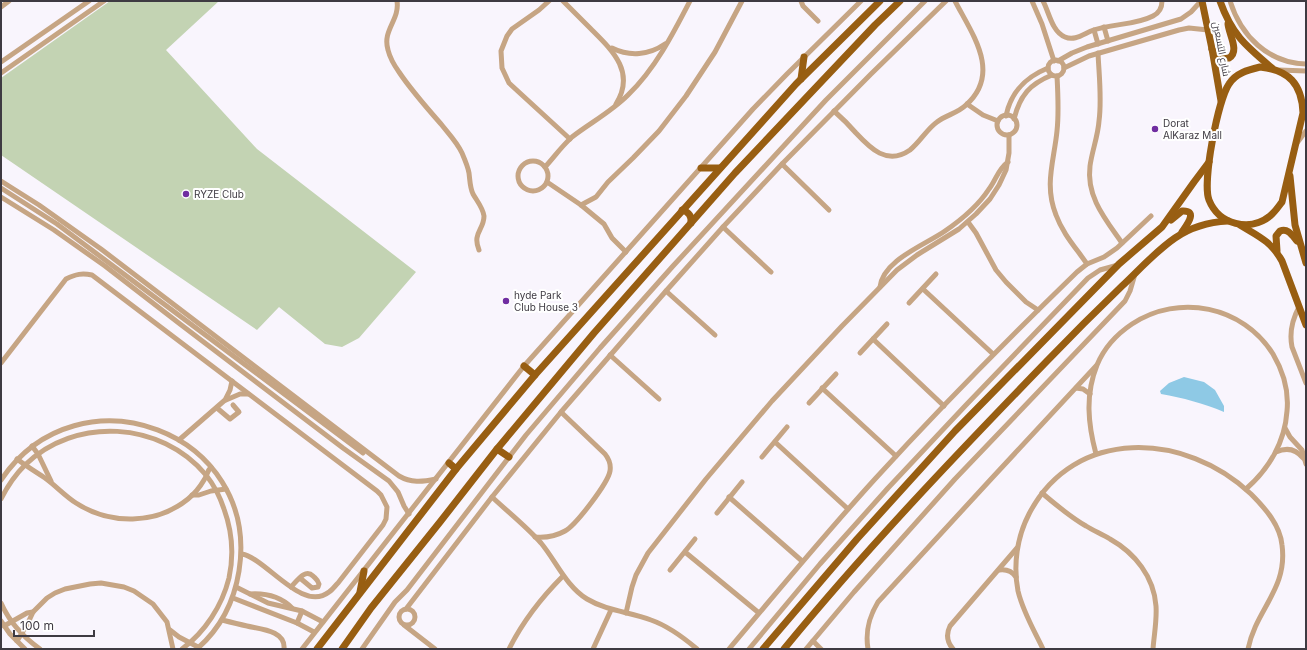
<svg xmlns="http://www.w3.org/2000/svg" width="1307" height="650" font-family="Inter,Cairo,sans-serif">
	<rect width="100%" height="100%" fill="#f9f5fd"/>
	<polygon fill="#c3d3b3" points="110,1 219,1 166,50 257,149 416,272 359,338 342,347 325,344 279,307 257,330 1,155 1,78"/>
	<path fill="#8ec9e5" d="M1184 377 1204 382 1215 390 1224 406V412C1203 403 1183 398 1161 394L1160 391 1169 383Z"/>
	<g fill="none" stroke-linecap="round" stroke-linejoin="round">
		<g stroke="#c6a584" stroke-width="5">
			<path d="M397 1C400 20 382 30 388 50 390 58 394 65 399 72 411 90 426 107 441 124 448 133 457 142 462 153 465 160 468 167 469 173 470 181 470 188 473 194 477 201 483 208 484 216 484 230 472 233 479 250"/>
			<polyline points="549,1 539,10 512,29 507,36 501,51 502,68 509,83 570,139"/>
			<path d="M563 1C572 10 582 20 591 29 612 50 636 72 616 104"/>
			<polyline points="801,1 803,6 818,21"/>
			<polyline points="1032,1 1042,24 1054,61"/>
			<path d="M1043 1C1049 12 1052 32 1065 37 1074 41 1082 35 1091 31 1111 23 1134 26 1153 16 1159 13 1162 7 1162 1"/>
			<path d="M1230 1C1241 36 1268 63 1306 64"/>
			<polyline points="1,7 9,1"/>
			<polyline points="1104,27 1108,41"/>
			<polyline points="1094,30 1098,44"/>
			<path d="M612 48C630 57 649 55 665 44"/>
			<path d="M1098 53C1099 75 1102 99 1099 121 1098 136 1092 151 1090 166 1086 197 1106 220 1122 243"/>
			<circle cx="1056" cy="68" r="8"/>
			<polyline points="1058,61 1072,53 1087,47 1181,19 1191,12 1201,1"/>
			<polyline points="1,62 89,1"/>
			<polyline points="1064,68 1089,56 1179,30 1189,28 1208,30"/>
			<polyline points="1279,70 1306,71"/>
			<polyline points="1,73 104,1"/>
			<path d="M1057 76C1058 94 1059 113 1057 131 1054 161 1044 185 1056 215 1063 234 1076 248 1087 264"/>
			<polyline points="967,104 983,115 998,121"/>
			<path d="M834 111C842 118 849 125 856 133 870 148 887 166 910 150 920 142 927 129 937 122 946 115 958 113 966 105 1002 73 972 34 955 1"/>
			<circle cx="1007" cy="125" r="10"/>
			<path d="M1006 116C1011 91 1026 77 1048 68"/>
			<path d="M1014 119C1020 95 1030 84 1052 75"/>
			<polyline points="1297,143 1306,131"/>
			<circle cx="533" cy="176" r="15"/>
			<polyline points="782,164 829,210"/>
			<path d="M545 167C554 157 562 146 572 137 590 123 611 112 628 95 655 69 673 34 690 1"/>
			<path d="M1 181 39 205 101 249 399 476C411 483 422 482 436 479"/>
			<polyline points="547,182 581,205 604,224 612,238 626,252"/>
			<polyline points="1,188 57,224 363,453"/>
			<polyline points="1,197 54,230 105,266 180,324 343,448 389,481 398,492 404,506 409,514"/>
			<polyline points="581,205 596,197 608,182 633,158 659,131 686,96 715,52 742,1"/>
			<polyline points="968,222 976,233 996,270 1006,282 1026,302 1038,310"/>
			<polyline points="723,227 771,272"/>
			<path d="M880 287C883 260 925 245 945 231 961 220 978 206 989 189 996 180 998 169 1008 162"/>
			<polyline points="923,289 993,354"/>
			<polyline points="666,291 715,335"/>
			<polyline points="909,303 936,274"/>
			<path d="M1299 307C1292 320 1289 332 1292 347L1306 383"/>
			<polyline points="873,339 944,406"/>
			<polyline points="860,353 887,324"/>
			<polyline points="610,355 659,399"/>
			<path d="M1 363 66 279C76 274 82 273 92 275L377 491 381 495 387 507 386 519 383 525 338 583C335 586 332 590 329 592 302 613 267 559 242 554"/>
			<polyline points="822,388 896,456"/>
			<polyline points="1076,388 1083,389 1090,394"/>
			<polyline points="226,400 240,394 248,394"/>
			<polyline points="809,403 836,374"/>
			<polyline points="217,408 230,419 239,412 233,405"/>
			<polyline points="1285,428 1290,437 1302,450 1306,464"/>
			<polyline points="179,440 225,400 230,390 232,381"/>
			<polyline points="775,442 848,509"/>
			<polyline points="32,446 38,454 51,481"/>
			<path d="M1276 452C1287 447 1296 449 1303 458"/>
			<path d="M1096 454C1088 424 1085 395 1097 365 1104 348 1117 334 1132 324 1179 293 1243 306 1273 354 1283 371 1289 391 1287 411 1285 442 1269 469 1246 489"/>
			<polyline points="762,457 787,427"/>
			<path d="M17 459C26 466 36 472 45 478 56 486 65 496 76 503 110 525 156 525 188 499 194 494 200 487 204 480 207 476 207 471 211 467"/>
			<path d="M1 480C79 364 261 432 239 571 234 602 221 628 197 649"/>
			<path d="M1042 493C1056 505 1070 517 1086 526 1094 531 1102 534 1110 539 1135 553 1154 577 1156 606 1157 621 1154 635 1153 649"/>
			<polyline points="192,495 199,495 211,491 226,489"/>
			<path d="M492 497C508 512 526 526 541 543 556 561 566 586 587 599 607 611 630 612 651 620 668 626 683 637 697 649"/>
			<polyline points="729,497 802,561"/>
			<path d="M1 499C7 487 15 475 25 465 75 416 161 421 206 475 214 485 220 497 224 509 232 531 234 555 229 578 222 606 205 632 182 649"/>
			<polyline points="717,513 742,482"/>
			<path d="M535 537C546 538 556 536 565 531 576 525 608 483 610 471 611 465 609 459 605 454L561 412"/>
			<polyline points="685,552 759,613"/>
			<polyline points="670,570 695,539"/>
			<path d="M999 570C1006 569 1012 571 1016 577"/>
			<polyline points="236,587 268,603 302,611 323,622"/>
			<path d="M291 587C297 581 305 568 313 576 316 579 318 580 319 584L318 587 312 588 300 578"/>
			<path d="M250 594C266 593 281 597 292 608"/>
			<polyline points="233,598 297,623 314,632"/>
			<path d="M1 603C9 621 23 637 40 649"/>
			<circle cx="407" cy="617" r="8"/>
			<polyline points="406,609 492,497 561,412 666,291 723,227 782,164 871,74 946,1"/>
			<polyline points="626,613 632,587 636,575 648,553 706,479 772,401 842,326 897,270 917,255 959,229 976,214 990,199 999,185 1006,170 1009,153 1009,135"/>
			<path d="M222 620C230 622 238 624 247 626 259 629 286 630 284 649"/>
			<polyline points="1,621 10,634 25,649"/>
			<polyline points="297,623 302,611"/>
			<polyline points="404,625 435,649"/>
			<polyline points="4,626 27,613 33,612"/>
			<polyline points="170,630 179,637 198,647"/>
			<polyline points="17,641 27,625 33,612 47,598 55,593 65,589 90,584 101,583 124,587 134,591 153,604 167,622 173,649"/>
			<polyline points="813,641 821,649"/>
			<polyline points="302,649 524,366 753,109 787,74 861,1"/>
			<polyline points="362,649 395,602 407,590 526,435 600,348 673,266 826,100 925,1"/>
			<path d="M509 649C523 621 541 598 563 576"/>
			<polyline points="593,649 611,610"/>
			<path d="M729 649C777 592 825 534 875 479 940 408 1008 339 1077 272L1087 264 1104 257 1117 248 1151 216"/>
			<polyline points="749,649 820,564 888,488 966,405 1088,278 1100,270 1118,265"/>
			<polyline points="806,649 854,592 955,479 1125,301 1130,291 1135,274"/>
			<path d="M868 649C865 631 869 617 878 602L992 478 1096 366"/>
			<path d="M953 649C947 642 946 634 950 626L1017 548"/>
			<path d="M1043 649C1034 630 1023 612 1018 591 1013 565 1017 537 1029 514 1074 426 1186 432 1251 494 1265 508 1280 525 1282 545 1288 589 1256 609 1248 649"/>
		</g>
		<g stroke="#985e12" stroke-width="7">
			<polyline points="1202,1 1212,49 1221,101"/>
			<path d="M1220 1C1232 35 1246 46 1272 68"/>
			<path d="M1212 49 1222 58H1229C1240 51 1229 35 1228 24"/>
			<path d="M1260 67C1289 70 1302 84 1303 113L1282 202C1278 207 1275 212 1270 216 1250 232 1219 225 1209 200 1202 182 1218 100 1229 84 1236 73 1248 70 1260 67Z"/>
			<polyline points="801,79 804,57"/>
			<polyline points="701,168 720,168"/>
			<polyline points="1290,176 1295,225 1306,263"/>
			<path d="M682 210C689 212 692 216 691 223"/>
			<path d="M1171 220 1182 211C1199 210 1186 226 1182 232"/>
			<path d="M1240 225C1258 236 1271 241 1282 261L1306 325"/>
			<path d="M1277 251 1276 236 1280 231C1288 228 1292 235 1297 241"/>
			<polyline points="524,366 535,375"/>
			<polyline points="497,449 509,457"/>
			<polyline points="449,463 456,469"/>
			<polyline points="360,592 364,571"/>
			<polyline points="317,649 456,469 535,375 796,84 880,1"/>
			<polyline points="342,649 371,608 440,522 497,449 594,333 735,173 875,25 900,1"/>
			<polyline points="763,649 857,539 955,431 1119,264 1162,227 1194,182 1209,162"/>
			<path d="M784 649C866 549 956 455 1046 362 1071 336 1096 311 1122 286 1139 270 1156 251 1175 238 1191 227 1209 222 1228 221"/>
		</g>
	</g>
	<g fill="#702da1" stroke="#fff" stroke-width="1.5">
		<circle cx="1155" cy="129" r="4"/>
		<circle cx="186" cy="194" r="4"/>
		<circle cx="506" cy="301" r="4"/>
	</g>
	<g text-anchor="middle" stroke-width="4" stroke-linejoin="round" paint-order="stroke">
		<g font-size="10" fill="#3e3a42" stroke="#fff">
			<text transform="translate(1222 49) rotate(79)" y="4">شارع التسعين</text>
		</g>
		<g font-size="10" fill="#3e3a42" stroke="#fff" text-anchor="start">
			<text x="1163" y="127">Dorat<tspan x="1163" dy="12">AlKaraz Mall</tspan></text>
			<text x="194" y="198">RYZE Club</text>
			<text x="514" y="299">hyde Park<tspan x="514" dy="12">Club House 3</tspan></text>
		</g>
	</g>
	<rect width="1307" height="650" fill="none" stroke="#3e3a42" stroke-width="4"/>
	<path d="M14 630v6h80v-6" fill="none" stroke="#3e3a42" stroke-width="2"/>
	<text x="20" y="630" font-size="12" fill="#3e3a42" stroke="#ffffff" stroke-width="3" paint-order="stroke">100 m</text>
</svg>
